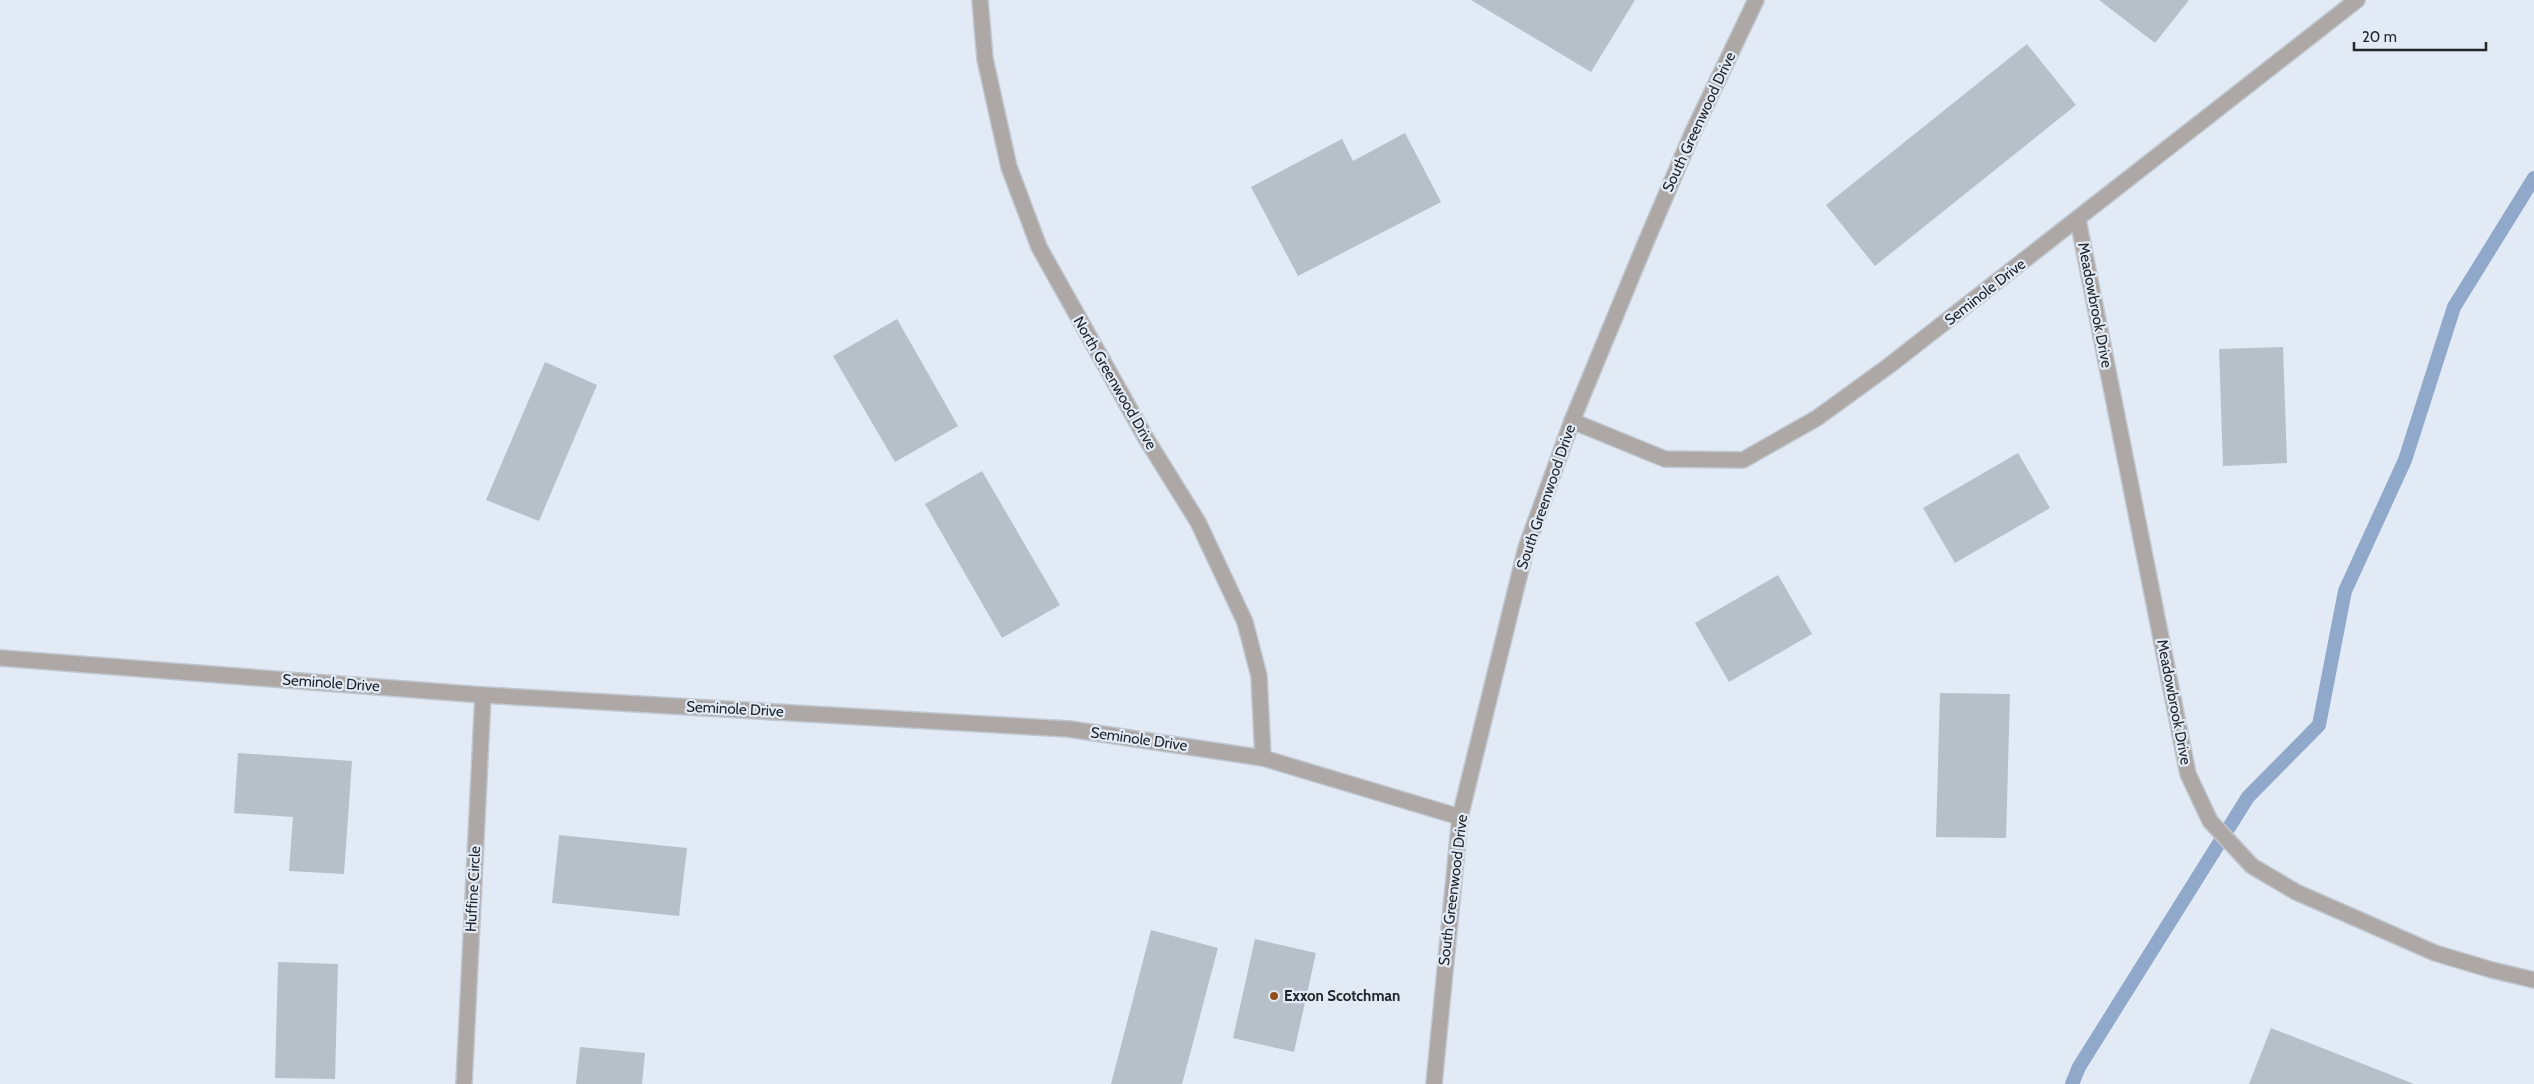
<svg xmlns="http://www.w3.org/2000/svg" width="2534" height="1084" font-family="Cabin,sans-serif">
	<rect width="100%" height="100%" fill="#e2eaf5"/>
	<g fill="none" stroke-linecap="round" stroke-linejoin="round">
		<polyline stroke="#90a8ca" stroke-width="14" points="2072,1084 2079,1067 2248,797 2319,725 2345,591 2405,460 2454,307 2534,178"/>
	</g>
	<g fill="#b7bfc9">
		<polygon points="1471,0 1635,0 1591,72"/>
		<polygon points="2099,0 2189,0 2155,43"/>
		<polygon points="2027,44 2076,105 1875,266 1826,205"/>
		<polygon points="1405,133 1441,202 1298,276 1251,187 1342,139 1353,161"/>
		<polygon points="897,319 958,426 895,462 833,356"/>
		<polygon points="2283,347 2287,463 2223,466 2219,349"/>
		<polygon points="545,362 597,385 539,521 486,500"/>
		<polygon points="2018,453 2050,508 1955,563 1923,508"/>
		<polygon points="982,471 1060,605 1002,638 925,504"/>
		<polygon points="1778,575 1812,634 1729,682 1695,623"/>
		<polygon points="1940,693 2010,694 2006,838 1936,837"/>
		<polygon points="238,753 352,761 344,874 289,871 293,817 234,813"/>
		<polygon points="559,835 687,848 679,916 552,903"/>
		<polygon points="1151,930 1218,948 1182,1084 1111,1084"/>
		<polygon points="1255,939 1316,953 1294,1052 1233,1038"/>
		<polygon points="278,962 338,964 335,1079 275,1078"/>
		<polygon points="2271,1028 2414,1084 2249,1084"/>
		<polygon points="580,1047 645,1053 642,1084 576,1084"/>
	</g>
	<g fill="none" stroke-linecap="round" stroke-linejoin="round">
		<g stroke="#bfc7d0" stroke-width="18">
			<g id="minor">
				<polyline points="980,0 985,59 1009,167 1039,247 1147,440 1198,522 1245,622 1259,676 1263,758"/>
				<polyline points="2078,220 2188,774 2210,821 2252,866 2296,892 2435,953 2492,970 2534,980"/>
				<polyline points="1572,421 1665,459 1743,460 1817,418 1890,365 2357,0"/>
				<polyline points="0,658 483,695 1069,729 1263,758 1460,817"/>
				<polyline points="464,1084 483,695"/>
			</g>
		</g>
		<g stroke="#bfc7d0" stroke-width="18">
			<polyline id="tertiary" points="1434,1084 1460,817 1526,548 1572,421 1643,249 1692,134 1756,0"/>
		</g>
		<use href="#minor" stroke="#ada8a5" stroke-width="15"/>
		<use href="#tertiary" stroke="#ada8a5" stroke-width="15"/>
	</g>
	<circle fill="#914f1c" stroke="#e2eaf5" stroke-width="2" cx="1274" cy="996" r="5"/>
	<g text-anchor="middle" stroke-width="4.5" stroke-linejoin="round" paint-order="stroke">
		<g font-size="15" fill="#222529" stroke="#e2eaf5">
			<text transform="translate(1699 122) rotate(-65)" y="5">South Greenwood Drive</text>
			<text transform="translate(1985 292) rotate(-38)" y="5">Seminole Drive</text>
			<text transform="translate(2095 305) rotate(79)" y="5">Meadowbrook Drive</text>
			<text transform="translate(1115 383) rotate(60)" y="5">North Greenwood Drive</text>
			<text transform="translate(1546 497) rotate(-71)" y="5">South Greenwood Drive</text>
			<text transform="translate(331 683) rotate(4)" y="5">Seminole Drive</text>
			<text transform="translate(2174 702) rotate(79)" y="5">Meadowbrook Drive</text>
			<text transform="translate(735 709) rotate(3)" y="5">Seminole Drive</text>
			<text transform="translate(1139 739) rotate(8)" y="5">Seminole Drive</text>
			<text transform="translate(473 889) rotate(-87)" y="5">Huffine Circle</text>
			<text transform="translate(1453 890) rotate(-83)" y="5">South Greenwood Drive</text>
		</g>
		<g font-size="15" font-weight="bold" fill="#222529" stroke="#e2eaf5" text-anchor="start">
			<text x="1284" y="1001">Exxon Scotchman</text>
		</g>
	</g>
	<path d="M2354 42v8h132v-8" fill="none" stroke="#222529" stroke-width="2.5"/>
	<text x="2362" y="42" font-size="15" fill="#222529" stroke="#e2eaf5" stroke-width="4" paint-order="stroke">20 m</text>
</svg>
